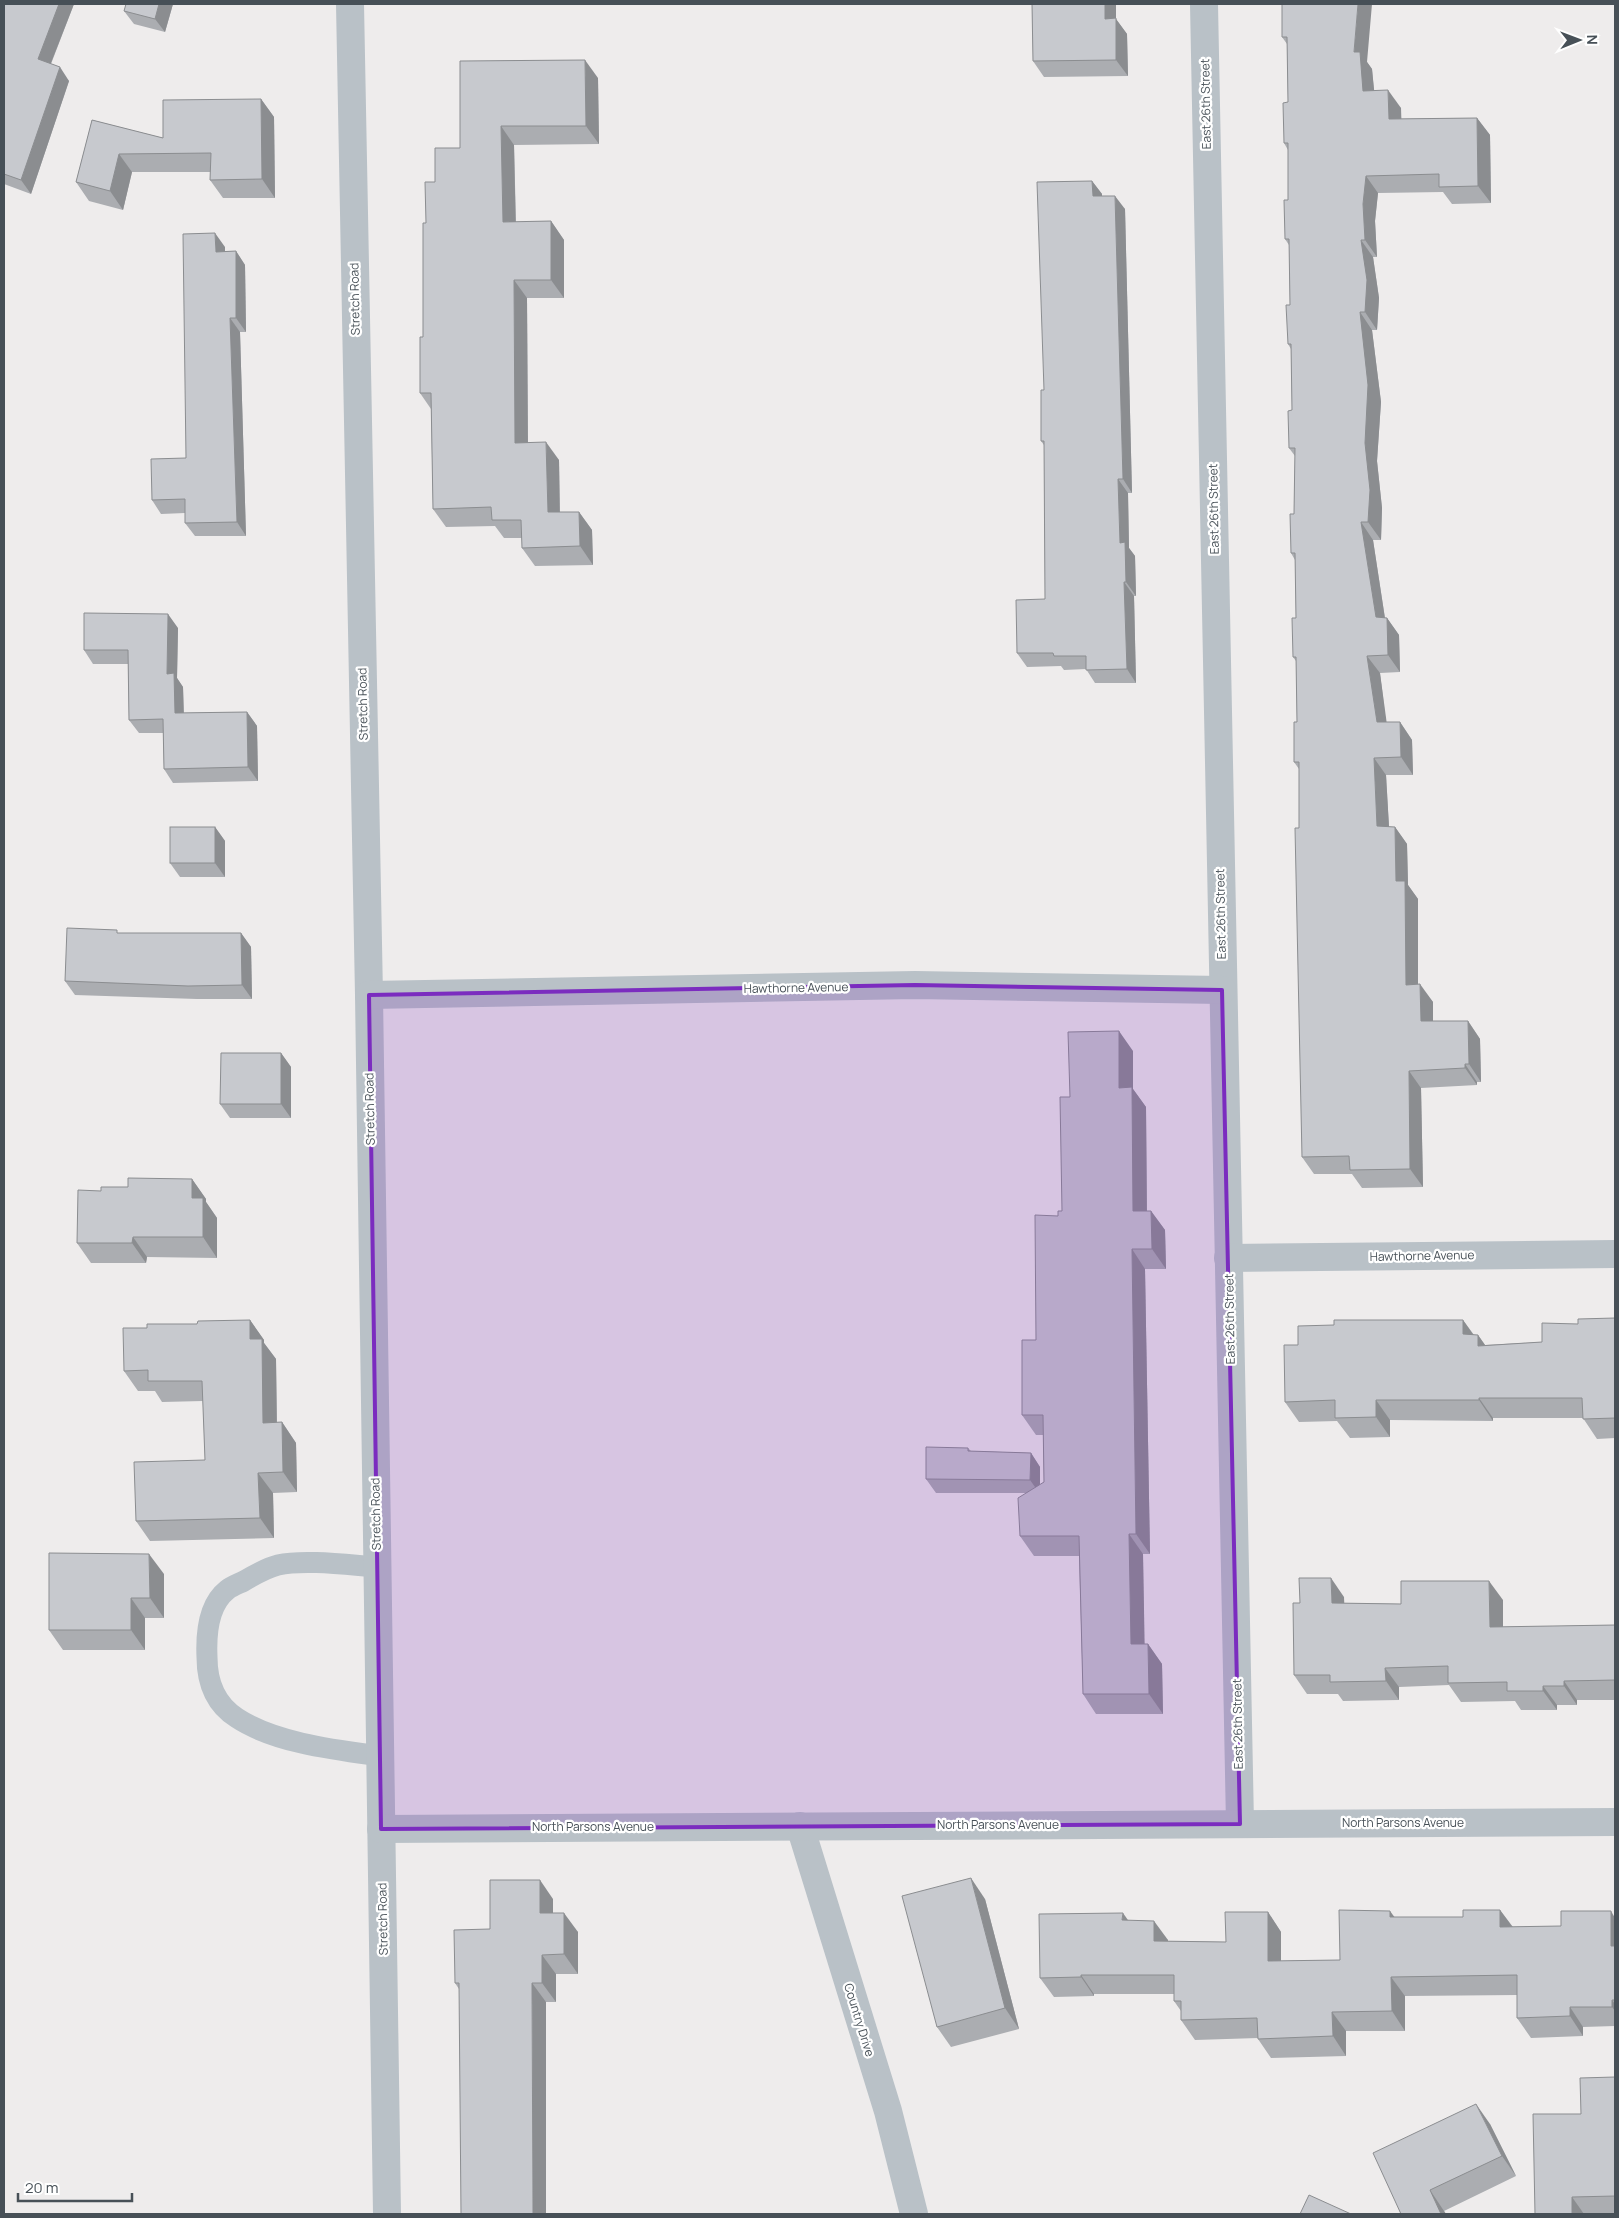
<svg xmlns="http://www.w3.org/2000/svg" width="1619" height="2218" font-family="Manrope,sans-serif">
	<rect width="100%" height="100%" fill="#eeecec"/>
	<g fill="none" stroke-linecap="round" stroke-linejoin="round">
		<path stroke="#b9c1c7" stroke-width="21" d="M377 1567C349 1565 304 1559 278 1565 266 1568 254 1575 244 1581 238 1584 232 1586 227 1590 208 1605 206 1635 207 1657 207 1683 215 1704 237 1718 275 1743 336 1750 380 1756"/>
		<g stroke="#b9c1c7" stroke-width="28">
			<polyline points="350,4 369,995 387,2214"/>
			<polyline points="1204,4 1240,1824"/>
			<polyline points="369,995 915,985 1222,990"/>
			<polyline points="1228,1258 1615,1254"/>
			<polyline points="800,1826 888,2111 914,2214"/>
			<polyline points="381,1829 1615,1822"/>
		</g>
	</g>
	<g fill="#abadb1">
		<polygon points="4,4 74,4 51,64 69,81 31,194 4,184"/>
		<polygon points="173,4 165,32 134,24 124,11"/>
		<polygon points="1032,4 1116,4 1116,19 1127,34 1128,76 1044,77 1033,61"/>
		<polygon points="1282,4 1367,62 1372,69 1374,91 1401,108 1401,119 1477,118 1490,135 1491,203 1452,204 1443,192 1378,193 1375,221 1377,257 1373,257 1379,298 1377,330 1372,330 1381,402 1377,461 1382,508 1381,540 1373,540 1385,618 1387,618 1399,635 1400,672 1380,673 1386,722 1400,722 1412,740 1413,775 1386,775 1389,827 1395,827 1407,844 1408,885 1418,899 1418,984 1433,1002 1433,1021 1468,1021 1480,1039 1481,1082 1477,1082 1477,1085 1421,1088 1423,1187 1362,1188 1352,1174 1314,1174 1302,1157 1299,769 1294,762 1297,722 1296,661 1293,657 1296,618 1295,560 1291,553 1294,514 1295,456 1289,448 1292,410 1291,349 1288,344 1290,305 1289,245 1285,239 1288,200 1288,150 1284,143 1288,102 1287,44 1282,37"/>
		<polygon points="460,61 598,78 599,144 514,145 516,222 551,221 564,240 564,298 527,298 528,443 559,460 560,512 579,512 592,530 593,565 535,566 522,548 522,538 504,538 495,526 446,527 433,509 431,409 420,393 423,337 426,223 435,182 460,148"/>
		<polygon points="261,99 274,117 275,198 223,198 210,180 211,172 132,172 123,210 89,201 76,182 92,120 163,138"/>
		<polygon points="1092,181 1102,194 1102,196 1125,209 1132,493 1128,493 1129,548 1135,556 1136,596 1134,596 1136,683 1095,683 1086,669 1064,670 1061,666 1027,667 1017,653 1045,599 1044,445 1041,441 1044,390"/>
		<polygon points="225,247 225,251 236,251 245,265 246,332 240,332 246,536 195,536 185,523 185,513 161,514 152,500 186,458"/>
		<polygon points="178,628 177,678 183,687 184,713 247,712 257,726 258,781 173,783 164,769 163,733 139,733 129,720 128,664 93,664 84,650"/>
		<polygon points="215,827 225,841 225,877 180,877 170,863"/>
		<polygon points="120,933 241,933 251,947 252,999 197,999 75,995 65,981"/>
		<polygon points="1133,1051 1133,1089 1146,1107 1147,1211 1151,1211 1165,1230 1166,1269 1145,1269 1150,1554 1143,1554 1144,1644 1148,1644 1162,1664 1163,1714 1096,1714 1083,1694 1079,1556 1034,1556 1020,1536 1026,1493 936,1493 926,1479 968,1448 971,1451 1031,1453 1040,1467 1040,1485 1044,1482 1043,1435 1036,1435 1022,1415 1036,1340 1058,1216 1062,1211 1070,1097"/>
		<polygon points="281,1053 291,1067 291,1118 230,1118 220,1104"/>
		<polygon points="192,1179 206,1199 206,1202 217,1218 217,1258 147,1257 146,1263 91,1263 77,1243 101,1191"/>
		<polygon points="1615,1318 1615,1438 1597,1439 1583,1418 1493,1418 1493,1421 1390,1420 1390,1437 1350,1438 1337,1421 1299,1422 1285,1402 1298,1345 1334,1325 1463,1320 1474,1335 1478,1335 1485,1345 1542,1342 1578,1324"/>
		<polygon points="250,1320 264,1340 264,1343 276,1359 277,1423 282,1422 296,1443 297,1492 273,1493 274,1538 150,1541 136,1521 205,1460 203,1401 162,1402 155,1391 138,1391 124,1371 147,1328"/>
		<polygon points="164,1574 164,1618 145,1618 145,1650 63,1650 49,1630"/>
		<polygon points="1344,1597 1344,1603 1401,1604 1503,1600 1503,1627 1615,1625 1615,1700 1577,1700 1577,1705 1557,1705 1557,1710 1521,1710 1515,1701 1461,1702 1449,1685 1399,1687 1399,1700 1343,1701 1338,1694 1307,1694 1294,1675 1300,1603"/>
		<polygon points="553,1899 553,1913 578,1932 578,1974 556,1974 556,2002 546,2002 459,1989 455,1983 490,1929"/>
		<polygon points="985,1899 1019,2029 951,2047 937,2027"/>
		<polygon points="1500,1910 1513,1927 1561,1926 1615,1918 1615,2026 1583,2027 1583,2036 1531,2038 1517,2018 1517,1995 1405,1996 1405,2031 1346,2031 1346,2056 1271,2058 1258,2039 1258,2038 1195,2040 1181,2020 1181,2011 1174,2001 1174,1994 1094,1994 1094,1996 1054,1997 1040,1978 1128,1920 1168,1940 1168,1941 1226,1942 1268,1912 1281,1932 1281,1961 1340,1960 1394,1917 1463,1917"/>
		<polygon points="1615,2077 1615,2214 1535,2214 1581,2114"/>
		<polygon points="1490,2124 1516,2176 1444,2211 1446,2214 1401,2214"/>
	</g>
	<g fill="#8b8d90">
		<polygon points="59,4 74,4 47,73 38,59"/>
		<polygon points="159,4 173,4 165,32 155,19"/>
		<polygon points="1105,4 1116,4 1116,19 1127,34 1128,76 1116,60 1105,19"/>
		<polygon points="1358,4 1372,4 1367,62 1372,69 1376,109 1363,91 1354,52"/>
		<polygon points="585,60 598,78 599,144 586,126"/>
		<polygon points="60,67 69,81 31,194 21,180"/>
		<polygon points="1388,90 1401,108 1402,137 1389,119"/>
		<polygon points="261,99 274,117 275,198 262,179"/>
		<polygon points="1477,118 1490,135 1491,203 1478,186"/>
		<polygon points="501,126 514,145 516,240 503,222"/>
		<polygon points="119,154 132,172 123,210 110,191"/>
		<polygon points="1366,176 1378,193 1375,221 1377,257 1365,240 1363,204"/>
		<polygon points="1092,181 1102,194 1102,210 1093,196"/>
		<polygon points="1115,196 1125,209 1132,493 1123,479"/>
		<polygon points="551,221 564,240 564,298 551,280"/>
		<polygon points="215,233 225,247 225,265 216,252"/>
		<polygon points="1361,240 1373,257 1379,298 1377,330 1365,312"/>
		<polygon points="236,251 245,265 246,332 236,318"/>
		<polygon points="514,280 527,298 528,461 515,443"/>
		<polygon points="1360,312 1372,330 1381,402 1377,461 1382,508 1381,540 1368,522"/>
		<polygon points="230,318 240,332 246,536 237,522"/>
		<polygon points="546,442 559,460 560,530 548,512"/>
		<polygon points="1118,479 1128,493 1129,548 1135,556 1136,596 1126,582 1120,543"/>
		<polygon points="579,512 592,530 593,565 580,546"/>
		<polygon points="1361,522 1373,540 1387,632 1387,618 1399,635 1400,672 1388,655 1376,617"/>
		<polygon points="1124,582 1134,596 1136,683 1127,669"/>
		<polygon points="168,614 178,628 177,678 183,687 184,727 175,713 167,674"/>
		<polygon points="1367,656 1380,673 1389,740 1377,722"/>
		<polygon points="247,712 257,726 258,781 248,767"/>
		<polygon points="1400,722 1412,740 1413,775 1401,757"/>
		<polygon points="1374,758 1386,775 1390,844 1377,826"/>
		<polygon points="215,827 225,841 225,877 215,863"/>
		<polygon points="1395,827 1407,844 1408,885 1418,899 1418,1002 1406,985 1396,881"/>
		<polygon points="241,933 251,947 252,999 242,985"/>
		<polygon points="1420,984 1433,1002 1433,1039 1421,1021"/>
		<polygon points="1468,1021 1480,1039 1481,1082 1469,1064"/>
		<polygon points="1119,1031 1133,1051 1133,1089 1146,1107 1147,1230 1133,1211 1119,1088"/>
		<polygon points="281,1053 291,1067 291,1118 281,1104"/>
		<polygon points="1465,1064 1477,1082 1477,1085 1465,1068"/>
		<polygon points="1409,1071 1421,1088 1423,1187 1410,1169"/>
		<polygon points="192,1179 206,1199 206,1202 217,1218 217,1258 203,1237 192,1198"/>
		<polygon points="1151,1211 1165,1230 1166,1269 1152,1249"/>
		<polygon points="133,1237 147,1257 146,1263 132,1243"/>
		<polygon points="1132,1249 1145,1269 1150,1554 1136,1534"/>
		<polygon points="250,1320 264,1340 264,1343 276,1359 277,1443 263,1423 250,1339"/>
		<polygon points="1463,1320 1477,1340 1463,1334"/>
		<polygon points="1478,1335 1492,1355 1478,1346"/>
		<polygon points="1479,1398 1493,1418 1493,1421 1479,1400"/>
		<polygon points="1376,1400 1390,1420 1390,1437 1376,1417"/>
		<polygon points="282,1422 296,1443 297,1492 283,1472"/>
		<polygon points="1031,1453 1040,1467 1040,1494 1030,1480"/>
		<polygon points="258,1473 273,1493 274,1538 260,1518"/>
		<polygon points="1129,1534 1143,1554 1145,1664 1131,1644"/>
		<polygon points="149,1554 164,1574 164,1618 150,1598"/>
		<polygon points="1331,1578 1344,1597 1345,1622 1332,1603"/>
		<polygon points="1489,1581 1503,1600 1503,1646 1490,1627"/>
		<polygon points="131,1598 145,1618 145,1650 131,1630"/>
		<polygon points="1148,1644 1162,1664 1163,1714 1149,1694"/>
		<polygon points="1385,1668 1399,1687 1399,1700 1386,1681"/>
		<polygon points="1564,1681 1577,1700 1577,1705 1564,1686"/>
		<polygon points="1543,1686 1557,1705 1557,1710 1543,1691"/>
		<polygon points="971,1878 985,1899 1019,2029 1005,2008"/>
		<polygon points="540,1880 553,1899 553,1932 540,1913"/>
		<polygon points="1500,1910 1514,1929 1500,1927"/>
		<polygon points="1390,1911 1404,1930 1390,1917"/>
		<polygon points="1611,1911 1615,1918 1615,1952 1611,1946"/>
		<polygon points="1268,1912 1281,1932 1281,1981 1268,1961"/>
		<polygon points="564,1913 578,1932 578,1974 564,1954"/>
		<polygon points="1123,1913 1137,1933 1122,1920"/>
		<polygon points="1154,1921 1168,1940 1168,1960 1154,1941"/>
		<polygon points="542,1955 556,1974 556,2002 542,1983"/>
		<polygon points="1081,1975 1094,1994 1094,1996 1081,1977"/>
		<polygon points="1391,1977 1405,1996 1405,2031 1392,2011"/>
		<polygon points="532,1983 546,2002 546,2214 533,2214"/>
		<polygon points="1612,2000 1615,2004 1615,2011 1612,2007"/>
		<polygon points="1570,2007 1583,2027 1583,2036 1570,2016"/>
		<polygon points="1332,2012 1346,2031 1346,2056 1333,2036"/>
		<polygon points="1476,2104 1490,2124 1516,2176 1502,2156"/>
		<polygon points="1430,2190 1446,2214 1441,2214"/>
		<polygon points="1572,2197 1584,2214 1572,2214"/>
	</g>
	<g fill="#c7c9ce" stroke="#8b8d90">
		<polygon points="4,4 59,4 38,59 60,67 21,180 4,174"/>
		<polygon points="126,4 159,4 155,19 124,11"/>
		<polygon points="1032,4 1105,4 1105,19 1116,18 1116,60 1033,61"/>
		<polygon points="1282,4 1358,4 1354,52 1360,52 1363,91 1388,90 1389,119 1477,118 1478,186 1439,187 1439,174 1366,176 1363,204 1365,240 1361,240 1367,280 1365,312 1360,312 1368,385 1365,443 1370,490 1368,522 1361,522 1376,617 1387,618 1388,655 1367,656 1377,722 1400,722 1401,757 1374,758 1377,826 1395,827 1396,881 1405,881 1406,985 1420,984 1421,1021 1468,1021 1469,1064 1465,1064 1465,1068 1409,1071 1410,1169 1350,1170 1349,1156 1302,1157 1295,828 1299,828 1299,762 1294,762 1294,722 1297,722 1296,657 1293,657 1292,618 1296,618 1295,553 1291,553 1290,514 1294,514 1295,448 1289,448 1288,411 1292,410 1291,344 1288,344 1286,305 1290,305 1289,239 1285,239 1284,200 1288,200 1288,143 1284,143 1283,103 1288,102 1287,37 1282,37"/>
		<polygon points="585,60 586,126 501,126 503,222 551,221 551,280 514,280 515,443 546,442 548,512 579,512 580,546 522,548 521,520 492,520 491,507 433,509 431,393 420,393 420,337 423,337 423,223 426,223 425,182 435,182 435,148 460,148 460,61"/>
		<polygon points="261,99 262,179 210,180 211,153 119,154 110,191 76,182 92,120 163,138 163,100"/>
		<polygon points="1092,181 1093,196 1115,196 1123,479 1118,479 1120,543 1125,542 1126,582 1124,582 1127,669 1086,670 1086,656 1054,656 1053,653 1017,653 1016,600 1045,599 1044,441 1041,441 1041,390 1044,390 1037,182"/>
		<polygon points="215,233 216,252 236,251 236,318 230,318 237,522 185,523 185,499 152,500 151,459 186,458 183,234"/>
		<polygon points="84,613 168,614 167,674 174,673 175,713 247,712 248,767 164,769 163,719 129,720 128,650 84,650"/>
		<rect x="170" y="827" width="45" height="36"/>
		<polygon points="67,928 117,930 117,933 241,933 242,985 188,986 65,981"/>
		<polygon points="1119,1031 1119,1088 1132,1087 1133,1211 1151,1211 1152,1249 1132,1249 1136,1534 1129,1534 1131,1644 1148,1644 1149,1694 1083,1694 1079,1536 1020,1536 1018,1498 1044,1482 1043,1415 1022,1415 1022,1340 1036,1340 1035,1215 1058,1216 1058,1211 1062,1211 1060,1097 1070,1097 1068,1032"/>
		<polygon points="221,1053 281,1053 281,1104 220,1104"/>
		<polygon points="128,1178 192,1179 192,1198 203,1198 203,1237 133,1237 132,1243 77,1243 78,1190 101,1191 101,1187 128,1187"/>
		<polygon points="1615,1318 1615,1418 1583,1419 1582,1398 1479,1398 1479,1400 1376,1400 1376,1417 1335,1418 1335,1400 1285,1402 1284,1345 1298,1345 1298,1326 1334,1325 1334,1320 1463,1320 1463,1334 1478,1335 1478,1346 1542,1342 1542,1323 1578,1324 1578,1319"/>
		<polygon points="250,1320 250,1339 262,1339 263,1423 282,1422 283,1472 258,1473 260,1518 136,1521 134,1462 205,1460 202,1381 148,1381 148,1370 124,1371 123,1328 147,1328 147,1324 197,1324 198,1321"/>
		<polygon points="926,1447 968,1448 968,1451 1031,1453 1030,1480 926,1479"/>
		<polygon points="49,1553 149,1554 150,1598 131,1598 131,1630 49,1630"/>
		<polygon points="1299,1578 1331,1578 1332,1603 1401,1604 1401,1581 1489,1581 1490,1627 1615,1625 1615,1680 1564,1681 1564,1686 1543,1686 1543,1691 1507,1691 1507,1682 1448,1683 1448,1666 1385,1668 1386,1681 1330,1682 1330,1675 1294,1675 1293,1603 1300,1603"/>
		<polygon points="971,1878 1005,2008 937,2027 902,1896"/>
		<polygon points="490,1880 540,1880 540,1913 564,1913 564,1954 542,1955 542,1983 532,1983 533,2214 461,2214 459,1983 455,1983 454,1930 490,1929"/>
		<polygon points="1339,1910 1390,1911 1390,1917 1463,1917 1463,1910 1500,1910 1500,1927 1561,1926 1561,1911 1611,1911 1611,1946 1615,1946 1615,2000 1612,2000 1612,2007 1570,2007 1570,2016 1517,2018 1517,1975 1391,1977 1392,2011 1332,2012 1333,2036 1258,2039 1257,2018 1181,2020 1181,2001 1174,2001 1174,1975 1081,1975 1081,1977 1040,1978 1039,1914 1123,1913 1122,1920 1154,1921 1154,1941 1226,1942 1225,1912 1268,1912 1268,1961 1340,1960"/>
		<polygon points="1615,2077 1615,2196 1572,2197 1572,2214 1535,2214 1533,2114 1581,2114 1580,2078"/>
		<polygon points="1476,2104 1502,2156 1430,2190 1441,2214 1401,2214 1373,2153"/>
		<polygon points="1309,2195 1351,2214 1300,2214"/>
	</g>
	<path fill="#7b2cbf" fill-opacity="0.2" stroke="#7b2cbf" stroke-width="4" stroke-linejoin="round" d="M915 985 1222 990 1240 1824 381 1829 369 995Z"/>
	<g text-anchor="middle" stroke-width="4.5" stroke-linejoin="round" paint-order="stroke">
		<g font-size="12" fill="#475057" stroke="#fff">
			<text transform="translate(1206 104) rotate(-91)" y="4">East 26th Street</text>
			<text transform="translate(355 299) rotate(-91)" y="4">Stretch Road</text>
			<text transform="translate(1214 509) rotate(-91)" y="4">East 26th Street</text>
			<text transform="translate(363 704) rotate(-91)" y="4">Stretch Road</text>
			<text transform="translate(1221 914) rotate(-91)" y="4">East 26th Street</text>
			<text transform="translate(796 988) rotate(-1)" y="4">Hawthorne Avenue</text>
			<text transform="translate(370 1109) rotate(-91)" y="4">Stretch Road</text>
			<text transform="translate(1422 1256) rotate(-1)" y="4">Hawthorne Avenue</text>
			<text transform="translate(1230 1319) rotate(-91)" y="4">East 26th Street</text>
			<text transform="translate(376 1514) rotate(-91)" y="4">Stretch Road</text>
			<text transform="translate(1238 1724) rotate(-91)" y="4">East 26th Street</text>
			<text x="1403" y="1827">North Parsons Avenue</text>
			<text x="998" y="1829">North Parsons Avenue</text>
			<text x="593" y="1831">North Parsons Avenue</text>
			<text transform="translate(383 1919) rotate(-91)" y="4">Stretch Road</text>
			<text transform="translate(859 2020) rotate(73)" y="4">Country Drive</text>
		</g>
	</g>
	<rect width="1619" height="2218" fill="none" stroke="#475057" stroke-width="10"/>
	<g transform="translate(1579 40) rotate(89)" stroke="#ffffff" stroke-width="4" paint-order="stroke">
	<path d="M0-4L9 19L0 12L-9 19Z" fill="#475057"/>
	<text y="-8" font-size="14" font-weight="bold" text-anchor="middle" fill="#475057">N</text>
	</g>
	<path d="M18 2193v8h114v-8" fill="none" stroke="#475057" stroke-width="2.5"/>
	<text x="25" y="2193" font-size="15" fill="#475057" stroke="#ffffff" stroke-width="4" paint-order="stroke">20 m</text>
</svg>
